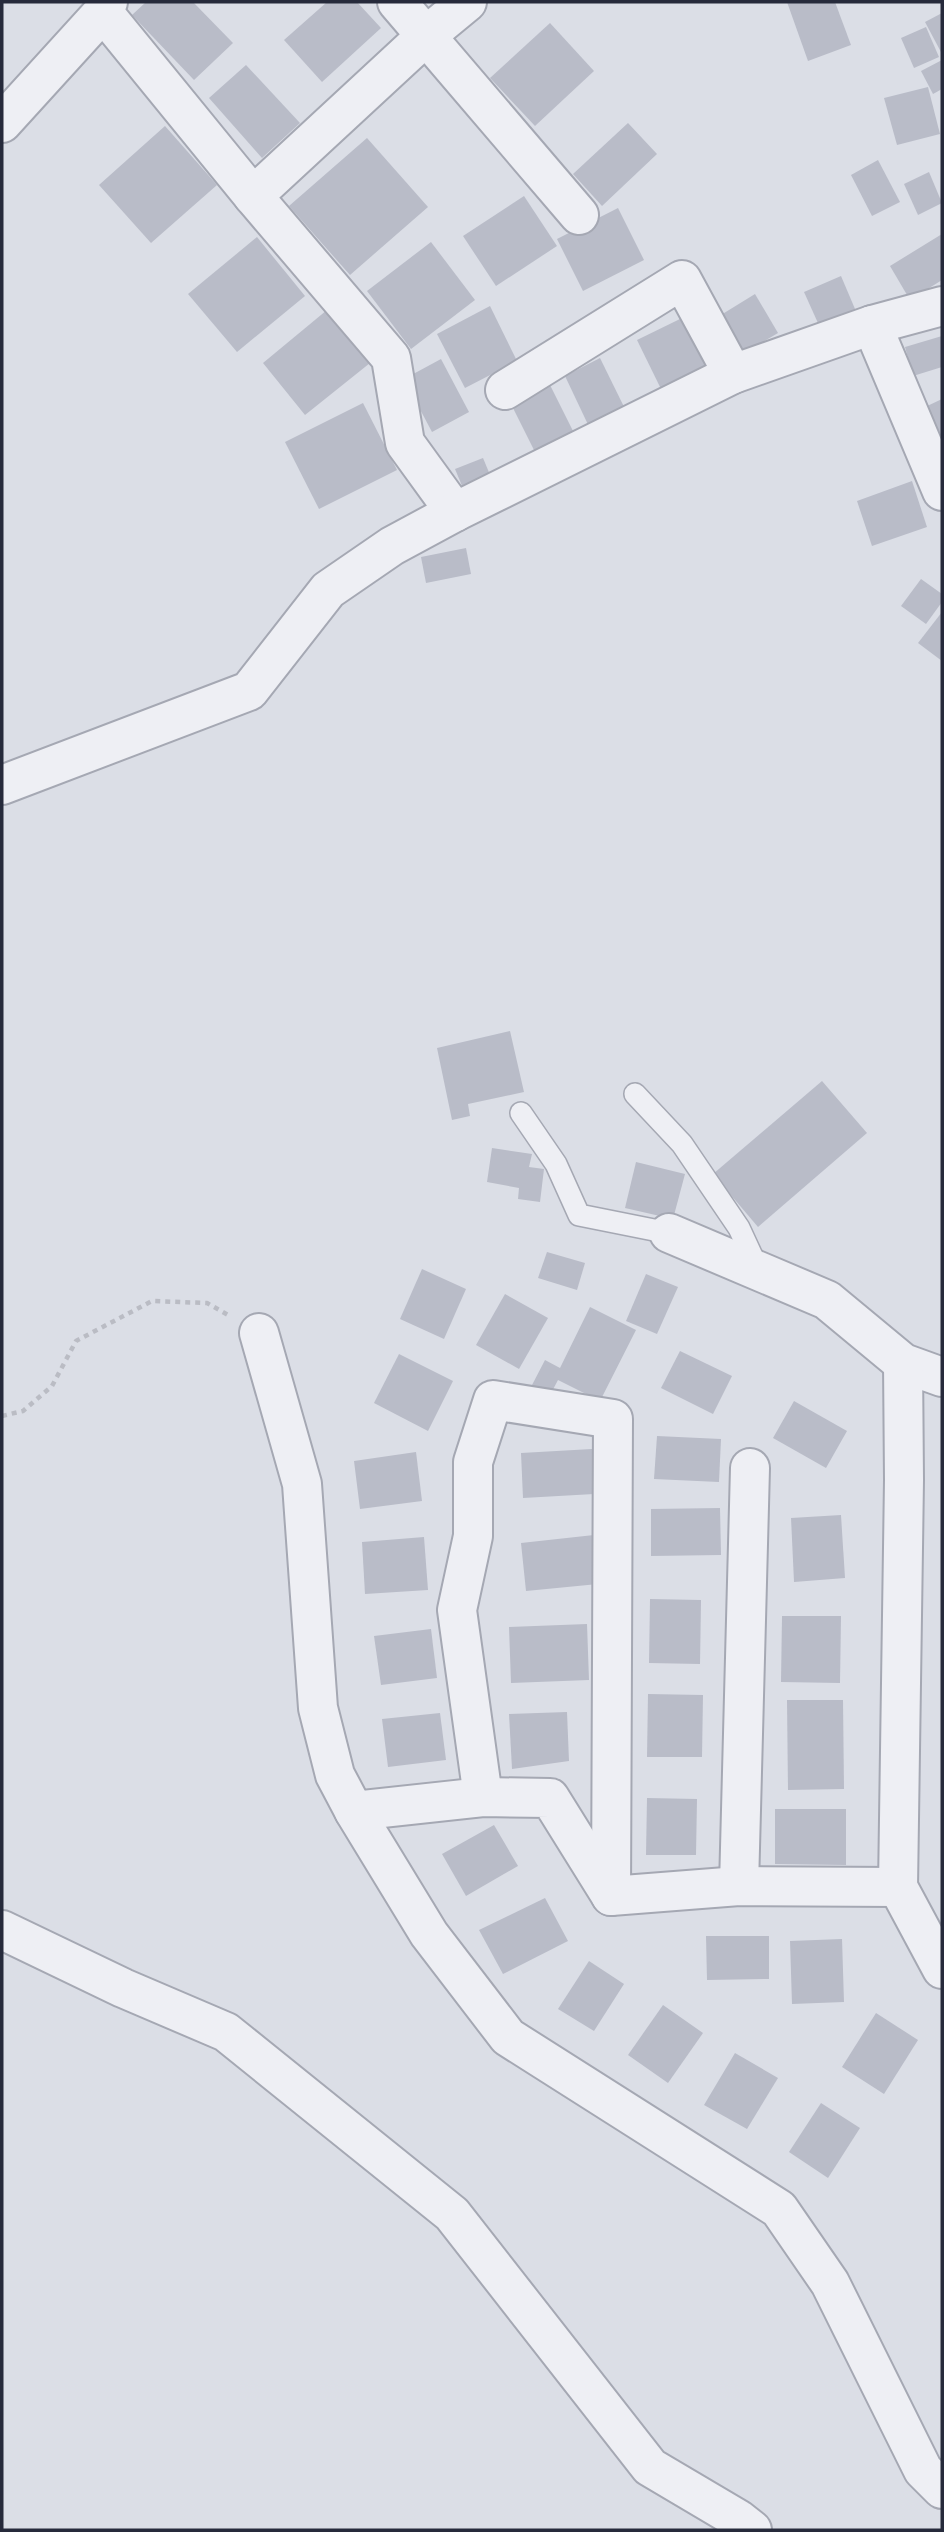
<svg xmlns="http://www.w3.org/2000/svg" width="944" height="2532" font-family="Lato,sans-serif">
	<rect width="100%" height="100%" fill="#dbdee6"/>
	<g fill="#b9bcc8">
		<polygon points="146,2 193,2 233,43 194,80 132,15"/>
		<polygon points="327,2 357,2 381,28 322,82 284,40"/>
		<polygon points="787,2 835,2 851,45 808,61"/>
		<polygon points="942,13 942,54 925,22"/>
		<polygon points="550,23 594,71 535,126 490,78"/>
		<polygon points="926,27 939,57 914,68 901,38"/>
		<polygon points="942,60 942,89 933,94 921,71"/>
		<polygon points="246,65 300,123 262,158 209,98"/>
		<polygon points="928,87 940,134 897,145 884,98"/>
		<polygon points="628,123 657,154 602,206 573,174"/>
		<polygon points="165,126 217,185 151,243 99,185"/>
		<polygon points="367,138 428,207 350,275 289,206"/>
		<polygon points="878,160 900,202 872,216 851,175"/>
		<polygon points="929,172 942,203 918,215 904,184"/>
		<polygon points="524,196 557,246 496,286 463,236"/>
		<polygon points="618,208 644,260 583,291 557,239"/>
		<polygon points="942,234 942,280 910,300 890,266"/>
		<polygon points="257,237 305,296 237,352 188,294"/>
		<polygon points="431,242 475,300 411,349 367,291"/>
		<polygon points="841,276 858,316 822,332 804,292"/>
		<polygon points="755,294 778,333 739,356 716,318"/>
		<polygon points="490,306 517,361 465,388 437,334"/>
		<polygon points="327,310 370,363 305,415 263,363"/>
		<polygon points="682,318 707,369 662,391 637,340"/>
		<polygon points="942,336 942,367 913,376 905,347"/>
		<polygon points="600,358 628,415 592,433 565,376"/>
		<polygon points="441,359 469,412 432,432 404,379"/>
		<polygon points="548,381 575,435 536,454 509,400"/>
		<polygon points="942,399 942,452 923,408"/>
		<polygon points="363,403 397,470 319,509 285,442"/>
		<polygon points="483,458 493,482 465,493 455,469"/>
		<polygon points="912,481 927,527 872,546 857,501"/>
		<polygon points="466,548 471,574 426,583 421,557"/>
		<polygon points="921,579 942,594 942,602 926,624 901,606"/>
		<polygon points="942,612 942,661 918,643"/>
		<polygon points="510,1031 524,1092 468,1104 470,1116 452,1120 437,1048"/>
		<polygon points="822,1081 867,1133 758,1227 713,1174"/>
		<polygon points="492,1148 532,1154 529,1167 544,1169 540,1202 518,1199 519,1188 487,1182"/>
		<polygon points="636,1162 685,1174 673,1219 625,1208"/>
		<polygon points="547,1252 585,1263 577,1290 538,1278"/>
		<polygon points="422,1269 466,1289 444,1339 400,1319"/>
		<polygon points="646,1274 678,1287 657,1334 626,1321"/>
		<polygon points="505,1294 548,1318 519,1369 476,1345"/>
		<polygon points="590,1307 636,1330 600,1401 558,1380 549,1397 531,1387 545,1360 560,1368"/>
		<polygon points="680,1351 732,1376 713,1414 661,1388"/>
		<polygon points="399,1354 453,1381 428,1431 374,1403"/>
		<polygon points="794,1401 847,1431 826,1468 773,1438"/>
		<polygon points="657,1436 721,1439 719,1482 654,1479"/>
		<polygon points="592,1449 594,1494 523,1498 521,1453"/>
		<polygon points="416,1452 422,1501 360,1509 354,1461"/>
		<polygon points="720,1508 721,1555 651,1556 651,1509"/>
		<polygon points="841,1515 845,1578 794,1582 791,1518"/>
		<polygon points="594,1535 598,1584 526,1591 521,1543"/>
		<polygon points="424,1537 428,1590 365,1594 362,1542"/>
		<polygon points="650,1599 701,1600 700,1664 649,1663"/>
		<polygon points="782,1616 841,1616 840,1683 781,1682"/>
		<polygon points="587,1624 589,1680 511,1683 509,1627"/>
		<polygon points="431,1629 437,1678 381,1685 374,1636"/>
		<polygon points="648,1694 703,1695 702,1757 647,1757"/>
		<polygon points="787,1700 843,1700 844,1789 788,1790"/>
		<polygon points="567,1712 569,1761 512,1769 509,1714"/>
		<polygon points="440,1713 446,1760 388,1767 382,1719"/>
		<polygon points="647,1798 697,1799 696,1855 646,1855"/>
		<polygon points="775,1809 846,1809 846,1865 775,1864"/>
		<polygon points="494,1825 518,1866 466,1896 442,1854"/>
		<polygon points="545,1898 568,1941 503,1974 479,1930"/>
		<polygon points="706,1936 769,1936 769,1979 707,1980"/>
		<polygon points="842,1939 844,2002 792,2004 790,1941"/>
		<polygon points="589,1961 624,1984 594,2031 558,2009"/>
		<polygon points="663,2005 703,2033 668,2083 628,2055"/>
		<polygon points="876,2013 918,2040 884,2094 842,2067"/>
		<polygon points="735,2053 778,2078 747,2129 704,2105"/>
		<polygon points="821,2103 860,2128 828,2178 789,2152"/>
	</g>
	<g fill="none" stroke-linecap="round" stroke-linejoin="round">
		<g stroke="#a5a8b3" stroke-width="24">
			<g id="service">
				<polyline points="635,1094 682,1144 739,1228 758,1269"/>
				<polyline points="521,1113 556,1164 579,1215 669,1233"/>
			</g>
		</g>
		<g stroke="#a5a8b3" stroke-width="42">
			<g id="minor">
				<polyline points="108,2 103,12 253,196 391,358 405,443 455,512"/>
				<polyline points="397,2 579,215"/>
				<polyline points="253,196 427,35 467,2"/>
				<polyline points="872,325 942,491"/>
				<polyline points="505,390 682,280 733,374"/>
				<polyline points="669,1233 827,1300 903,1363 942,1377"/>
				<polyline points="259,1333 302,1484 318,1708 335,1775 354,1811 429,1934 508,2037 779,2209 830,2283 923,2470 942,2489"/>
				<polyline points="903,1363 904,1480 898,1887 942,1969"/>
				<polyline points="483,1797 457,1610 473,1536 473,1462 493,1400 613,1419 611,1896"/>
				<polyline points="354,1811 483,1797 550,1798 611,1896 739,1886 898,1887"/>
				<polyline points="739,1886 750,1468"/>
			</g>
		</g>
		<g stroke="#a5a8b3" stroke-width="42">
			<g id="tertiary">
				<polyline points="2,123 103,12"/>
				<polyline points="2,785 249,691 328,590 392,546 455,512 733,374 872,325 942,306"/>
				<polyline points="2,1930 123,1988 226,2032 452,2214 650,2467 738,2519 752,2530"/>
			</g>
		</g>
		<polyline stroke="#babcc4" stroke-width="4.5" stroke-dasharray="5 5" stroke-linecap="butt" points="2,1416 23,1411 52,1386 76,1341 152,1301 207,1303 228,1315"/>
		<use href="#service" stroke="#eeeff4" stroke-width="21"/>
		<use href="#minor" stroke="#eeeff4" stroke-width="38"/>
		<use href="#tertiary" stroke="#eeeff4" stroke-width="38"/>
	</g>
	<rect width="944" height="2532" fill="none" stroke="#262a3b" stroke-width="7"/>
</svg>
